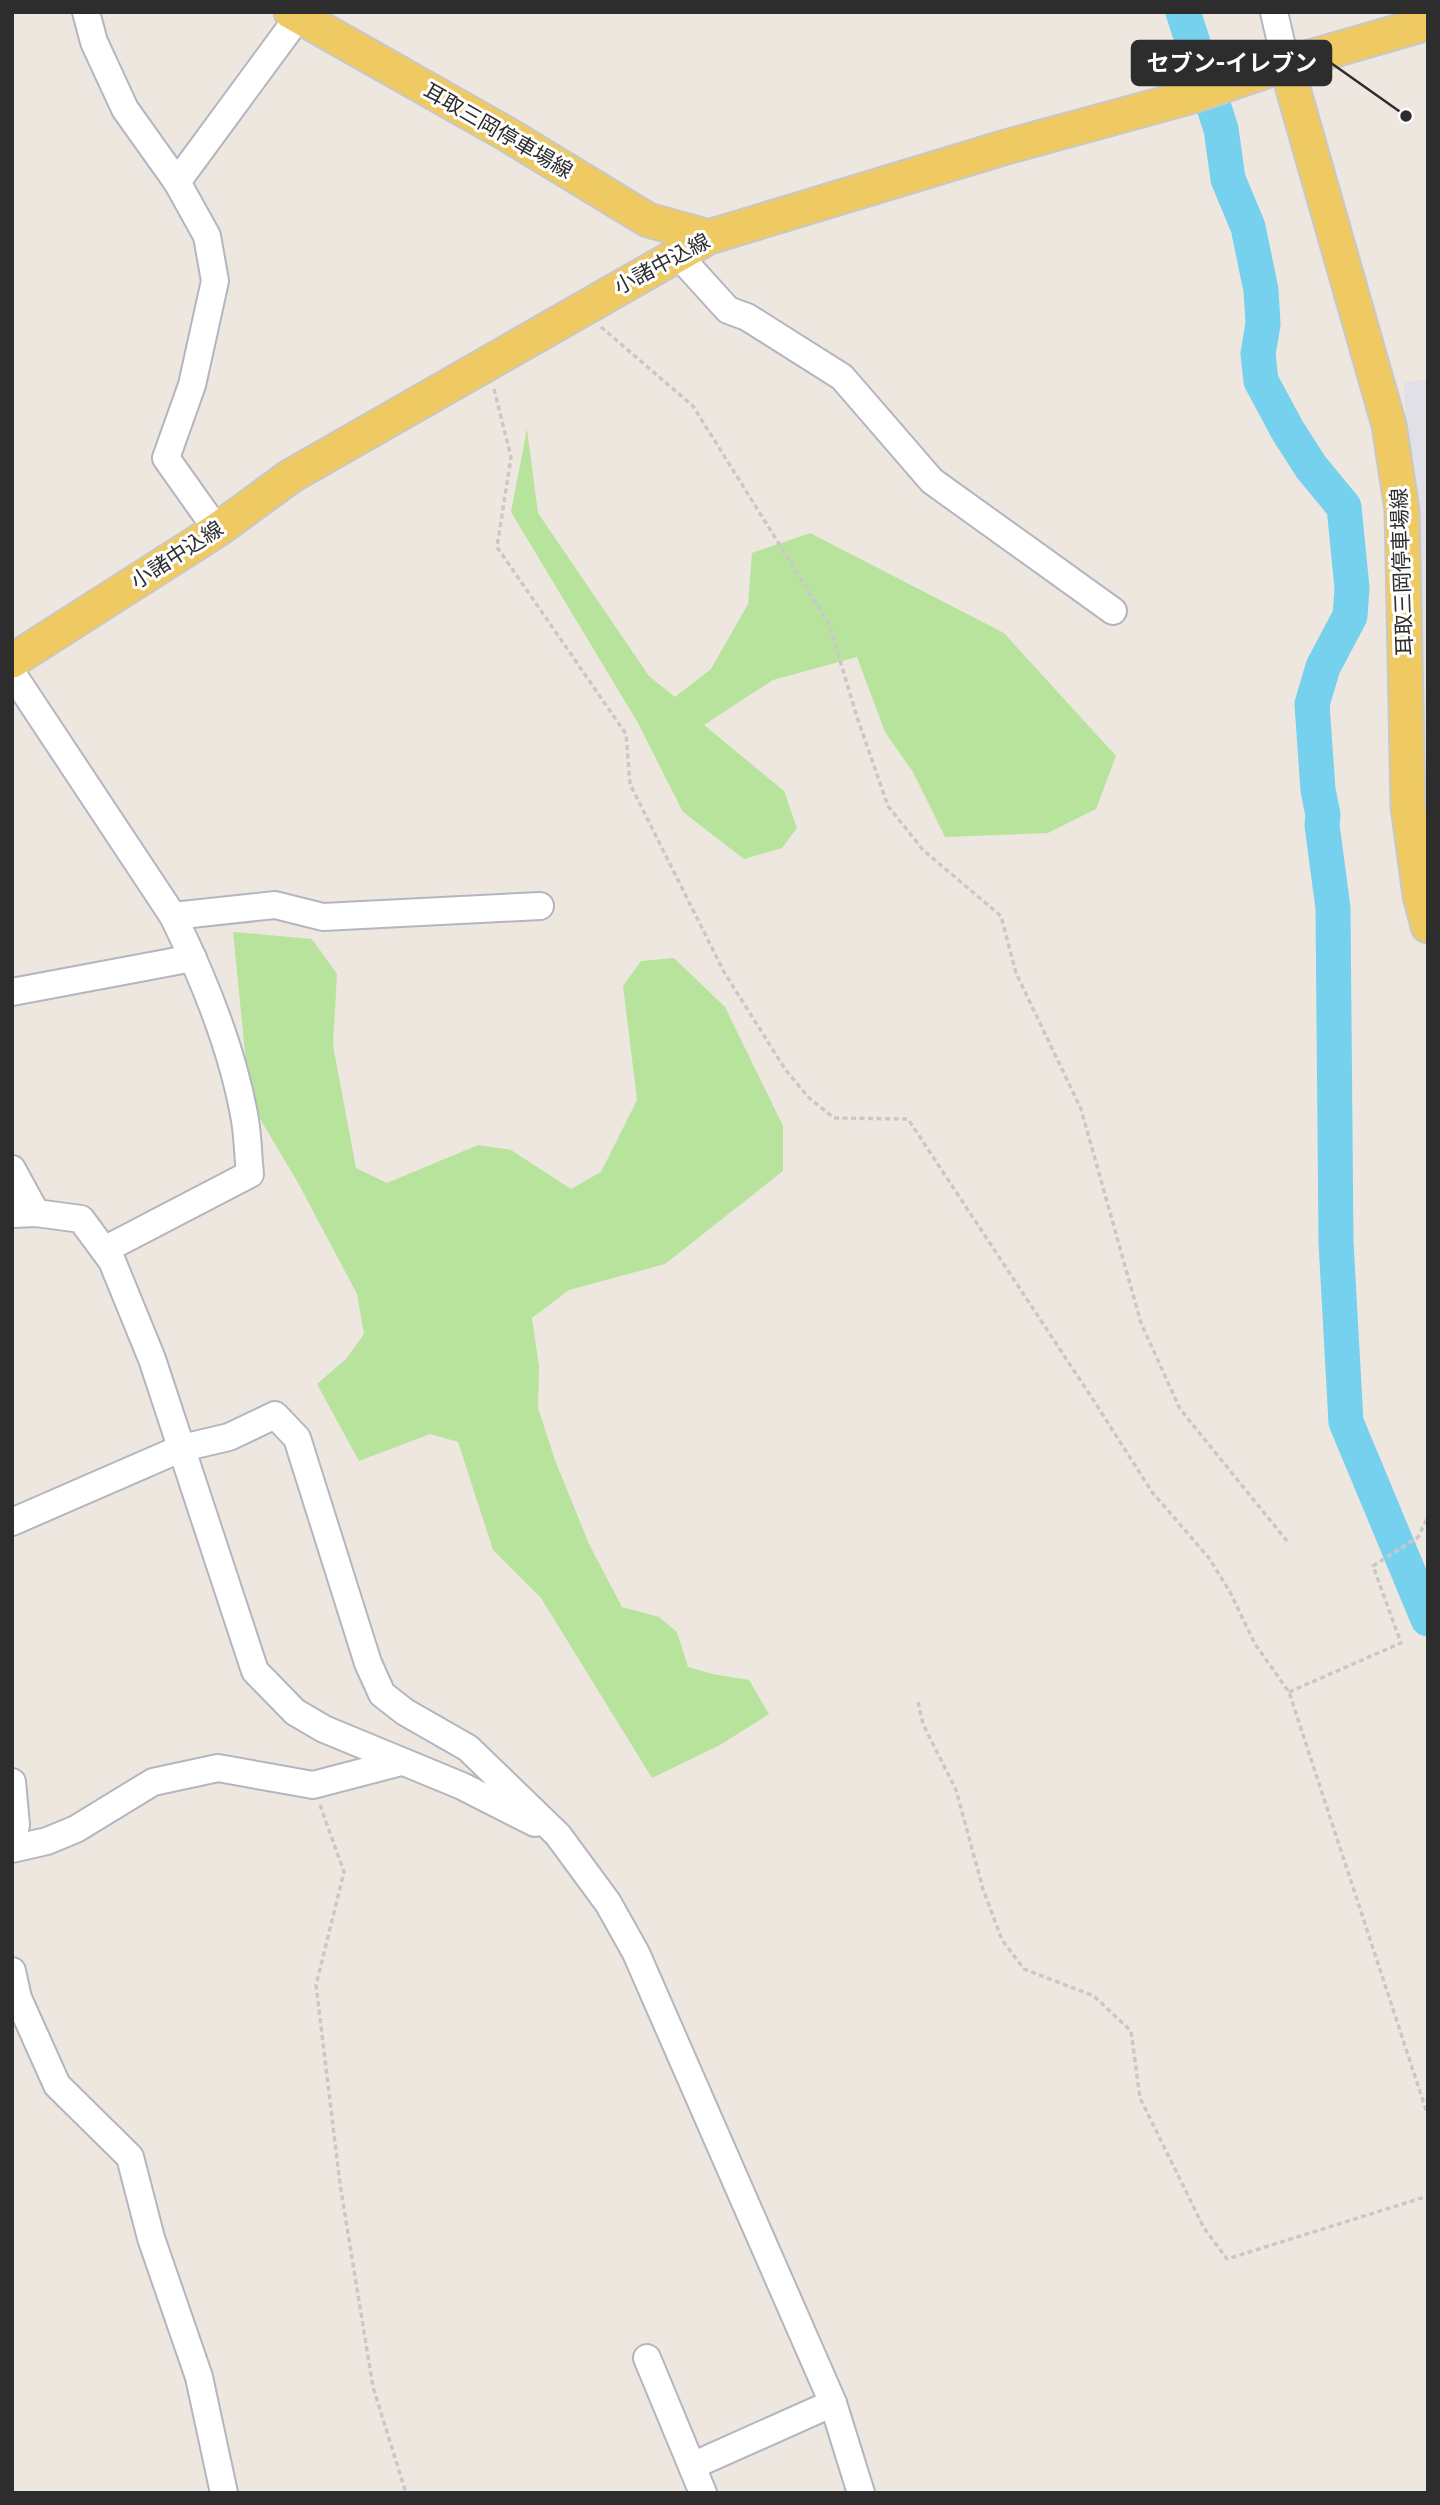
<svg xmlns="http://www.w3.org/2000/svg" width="1440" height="2505" font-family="'Fira Sans','Noto Sans JP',sans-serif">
	<rect width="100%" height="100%" fill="#eee7df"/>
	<polygon fill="#e1e0e7" points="1428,379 1428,797 1404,383"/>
	<g fill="#b7e39d">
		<polygon points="527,429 538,513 649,676 675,697 711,669 748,604 752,553 810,533 1004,633 1116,756 1096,809 1048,833 945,837 913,772 885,732 857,657 773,680 704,725 784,791 797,828 782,848 744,859 683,812 638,723 511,512"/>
		<polygon points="233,932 312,939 337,974 333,1045 356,1168 387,1183 478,1145 511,1150 571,1189 601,1172 637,1100 623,986 641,961 674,958 725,1007 783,1126 783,1171 665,1264 569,1290 532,1318 539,1366 538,1408 555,1460 589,1544 622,1607 659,1617 677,1632 688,1667 713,1674 749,1680 769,1714 720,1745 652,1778 541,1598 493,1550 458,1442 430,1434 359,1461 317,1384 346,1359 364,1334 357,1294 297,1181 250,1102"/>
	</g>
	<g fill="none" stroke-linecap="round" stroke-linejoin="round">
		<polyline stroke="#75d1ed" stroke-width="35" points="1183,12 1221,129 1228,179 1248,227 1261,290 1263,324 1258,354 1261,381 1288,431 1311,467 1344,507 1352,588 1350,616 1323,667 1312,704 1318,790 1323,815 1322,825 1333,908 1336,1242 1346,1422 1428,1619"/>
		<g stroke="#b3b6c0" stroke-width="30">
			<g id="minor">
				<polyline points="86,12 94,42 125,109 177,182 207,236 215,281 192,385 166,458 217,530"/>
				<polyline points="1274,12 1286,64"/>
				<polyline points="177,182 302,12"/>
				<polyline points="678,255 728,310 747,317 842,377 932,481 1113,611"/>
				<path d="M12 673 173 916C204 979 233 1050 245 1120 248 1138 248 1156 250 1174L104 1250"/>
				<polyline points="173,916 275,905 323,917 540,906"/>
				<polyline points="12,992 193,958"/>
				<polyline points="12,1169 36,1213"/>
				<polyline points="12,1214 36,1213 81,1219 112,1261 152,1359 255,1671 295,1712 324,1729 462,1786 535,1823"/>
				<polyline points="12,1522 182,1448 229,1437 275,1415 297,1438 368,1663 382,1694 405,1712 468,1748 558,1835 608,1903 636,1953 833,2403 861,2493"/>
				<polyline points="12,1782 16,1825 12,1843"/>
				<polyline points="12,1849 47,1841 76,1829 153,1782 218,1768 313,1785 401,1762"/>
				<polyline points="12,1971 18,1998 57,2085 130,2157 151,2238 199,2377 224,2493"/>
				<polyline points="647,2358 703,2493"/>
				<polyline points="692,2466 833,2403"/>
			</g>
		</g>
		<g stroke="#c8c8c8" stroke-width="37">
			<g id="major">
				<polyline points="291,12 510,136 648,220 709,237"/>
				<polyline points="1286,64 1389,425 1402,510 1408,806 1420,895 1428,926"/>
				<polyline points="12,661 217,530 291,476 709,237 1006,147 1193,96 1286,64 1428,23"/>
			</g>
		</g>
		<g stroke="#c8c8c8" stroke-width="3.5" stroke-dasharray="5 3.5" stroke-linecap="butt">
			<polyline points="601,327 693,406 829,624 857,717 888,806 923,850 1001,916 1016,973 1081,1109 1141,1323 1180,1409 1287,1541"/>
			<polyline points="494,389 511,457 497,547 626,734 630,784 724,972 785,1069 808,1097 834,1118 908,1119 1094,1401 1152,1492 1209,1558 1230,1592 1255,1644 1289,1692 1428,2116"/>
			<polyline points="1289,1692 1401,1643 1373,1566 1418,1537 1428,1517"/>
			<polyline points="918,1702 923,1724 956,1790 983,1889 1002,1940 1024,1969 1094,1996 1131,2031 1140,2098 1204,2228 1227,2259 1428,2196"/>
			<polyline points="320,1805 344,1872 316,1985 340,2184 373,2387 406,2493"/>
		</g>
		<use href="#minor" stroke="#fff" stroke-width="26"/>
		<use href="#major" stroke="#efca63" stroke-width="33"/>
	</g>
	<g text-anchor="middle" stroke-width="6" stroke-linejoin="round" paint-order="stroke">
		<g font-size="21" fill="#2d2d2d" stroke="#fff">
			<text transform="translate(498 131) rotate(30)" y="7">耳取三岡停車場線</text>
			<text transform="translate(662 264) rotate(-28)" y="7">小諸中込線</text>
			<text transform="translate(177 555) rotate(-33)" y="7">小諸中込線</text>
			<text transform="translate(1402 572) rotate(-92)" y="7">耳取三岡停車場線</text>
		</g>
	</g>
	<path fill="none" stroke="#2d2d2d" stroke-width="2.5" d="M1406 116L1331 63"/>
	<circle fill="#2d2d2d" stroke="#fff" stroke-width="2.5" cx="1406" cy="116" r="7"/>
	<rect fill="#2d2d2d" stroke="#2d2d2d" stroke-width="2.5" x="1132" y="41" width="199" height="44" rx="7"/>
	<g font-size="23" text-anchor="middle" font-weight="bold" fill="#fff">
		<text x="1232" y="71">セブン-イレブン</text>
	</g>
	<rect width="1440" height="2505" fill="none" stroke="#2d2d2d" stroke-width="28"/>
</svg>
